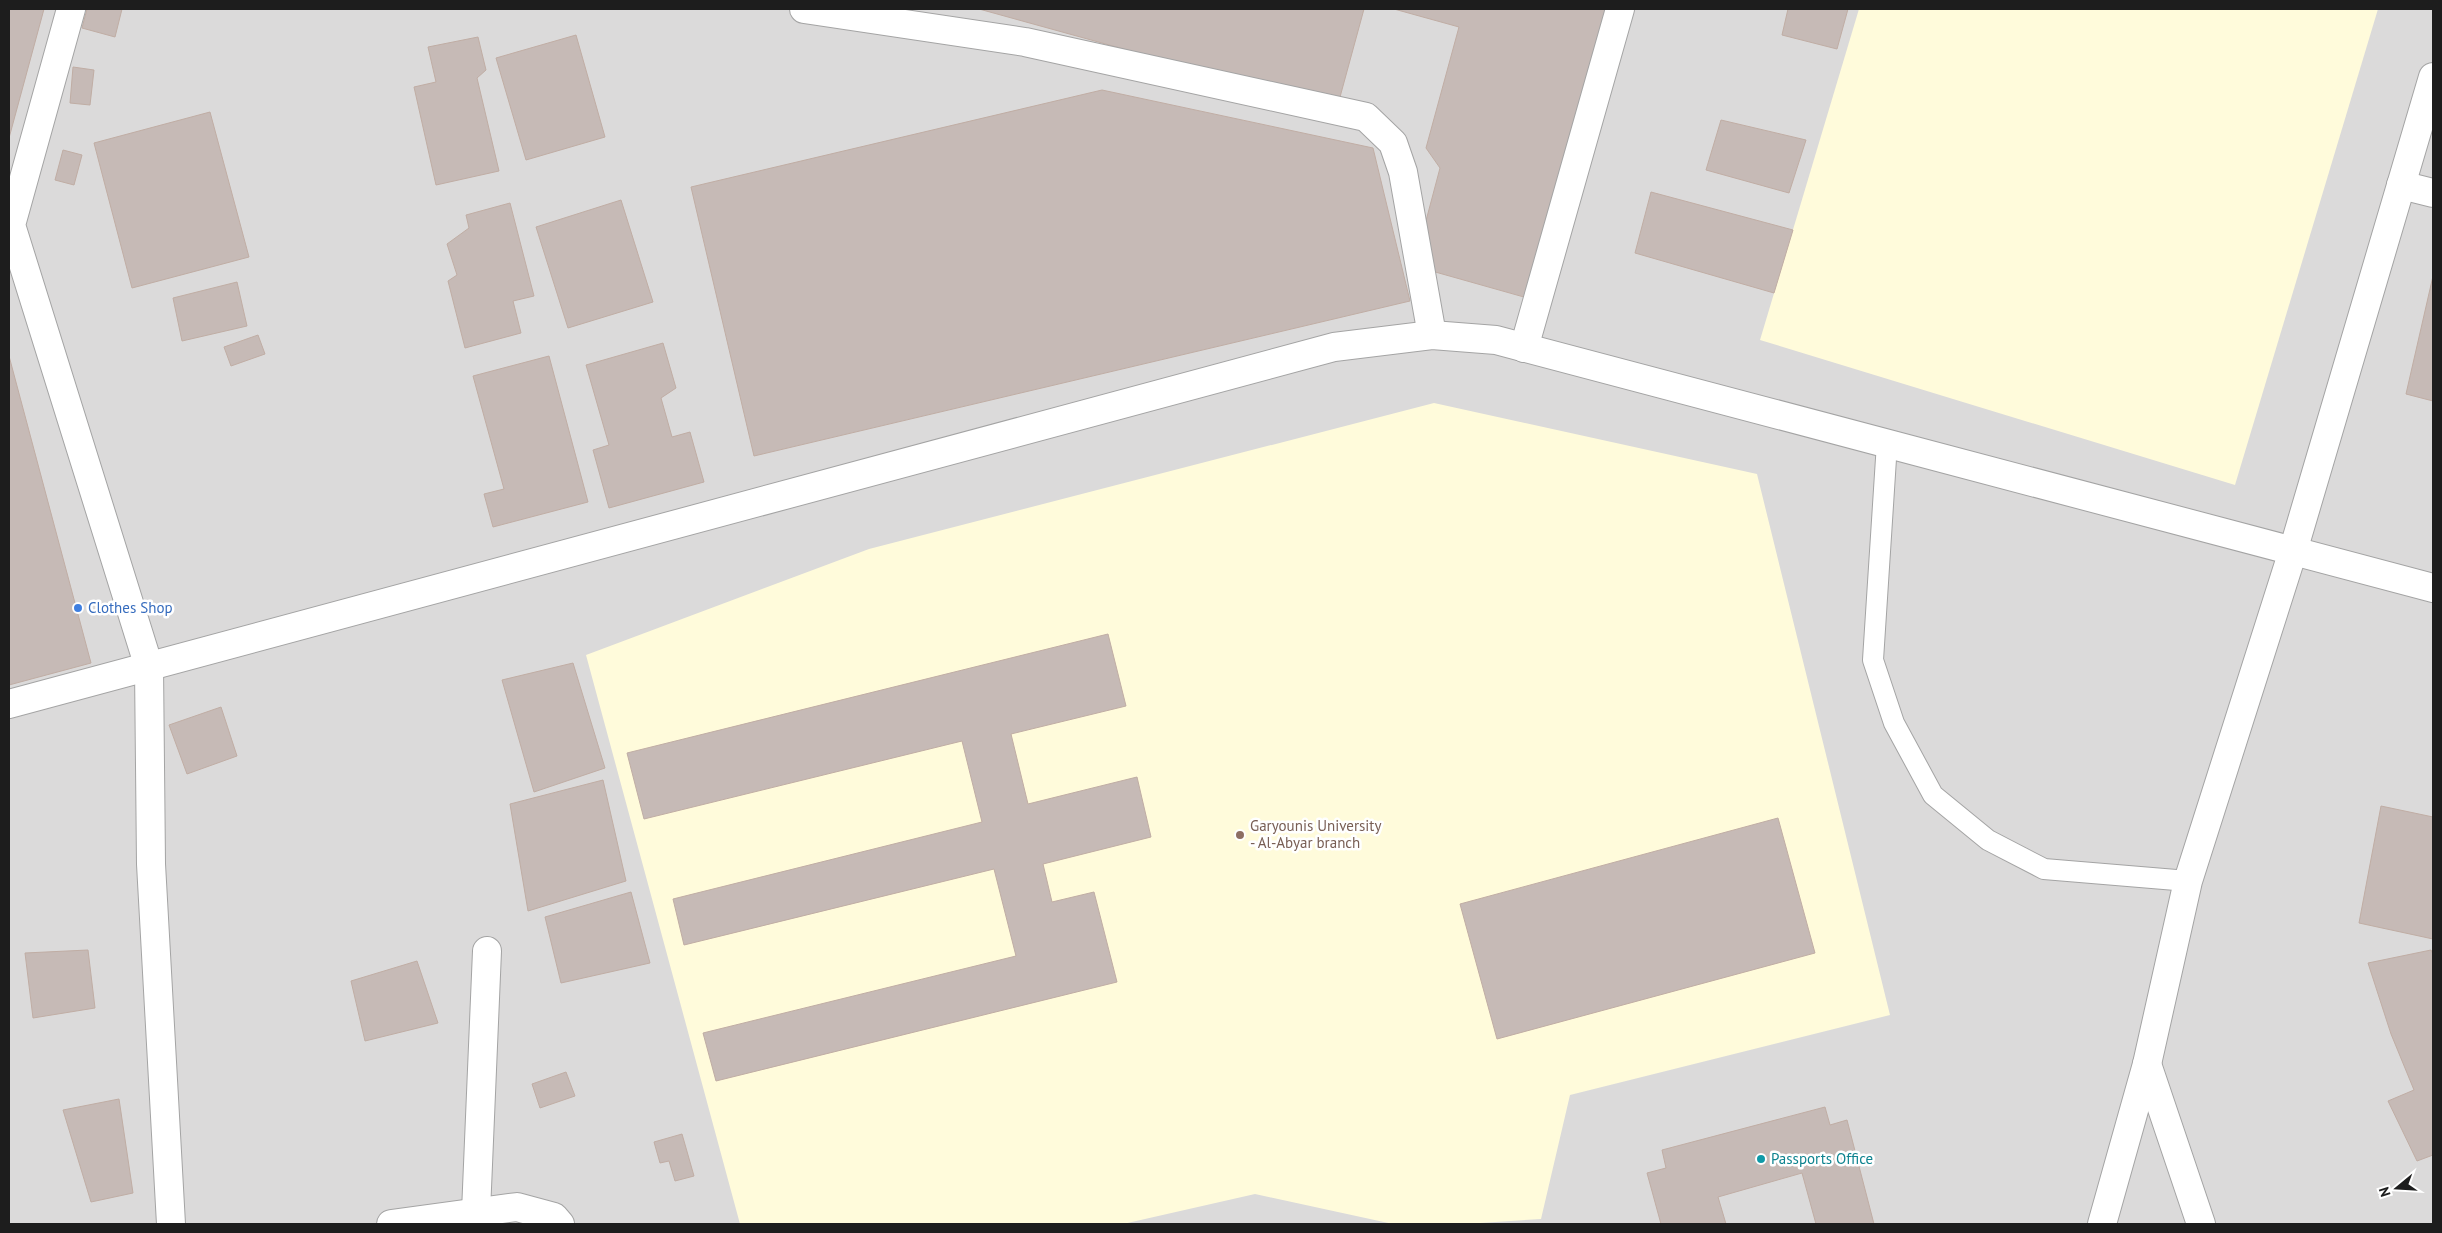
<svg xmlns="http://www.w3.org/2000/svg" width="2442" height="1233" font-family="'PT Sans',sans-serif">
	<rect width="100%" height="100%" fill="#eee9e2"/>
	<rect fill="#dbdada" x="9" y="9" width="2424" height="1215"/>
	<g fill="#fffbdb">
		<polygon points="1859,9 2378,9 2235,485 1760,340"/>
		<polygon points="1434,403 1757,474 1890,1015 1570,1095 1541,1219 1465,1224 1393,1224 1255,1194 1123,1224 740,1224 586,655 869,549"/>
	</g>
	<g fill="#c6bab6" stroke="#c0ada4">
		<polygon points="9,9 44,9 9,138"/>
		<polygon points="87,9 122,9 115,37 82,28"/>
		<polygon points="979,9 1364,9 1337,108"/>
		<polygon points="1394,9 1617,9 1538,301 1414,266 1440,168 1426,148 1459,27"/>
		<polygon points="1788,9 1848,9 1837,49 1782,35"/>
		<polygon points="576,35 605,137 526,160 496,58"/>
		<polygon points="478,37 486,70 477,78 499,171 436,185 414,87 436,82 428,47"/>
		<polygon points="73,67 94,70 90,105 70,103"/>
		<polygon points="1102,90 1373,148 1410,301 754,456 691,187"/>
		<polygon points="210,112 249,257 132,288 94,143"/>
		<polygon points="1721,120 1806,140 1789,193 1706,170"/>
		<polygon points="63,150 82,155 74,185 55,180"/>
		<polygon points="1651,192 1793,230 1774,293 1635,253"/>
		<polygon points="621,200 653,302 568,328 536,227"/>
		<polygon points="510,203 534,296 513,301 521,333 465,348 448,281 457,275 447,244 469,228 466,215"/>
		<polygon points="2433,276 2433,401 2406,394"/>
		<polygon points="237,282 247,326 182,341 173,298"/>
		<polygon points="258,335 265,354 231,366 224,347"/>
		<polygon points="663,343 676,388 661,398 672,437 690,432 704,482 609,508 593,450 609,445 586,365"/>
		<polygon points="9,356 91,663 9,685"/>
		<polygon points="549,356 588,502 493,527 484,494 504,489 473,376"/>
		<polygon points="1108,634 1126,706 1011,734 1028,804 1137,777 1151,837 1043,864 1052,902 1094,892 1117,982 716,1081 703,1033 1016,956 994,869 684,945 673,899 982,822 962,741 644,819 627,753"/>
		<polygon points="573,663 605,768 534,792 502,680"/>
		<polygon points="221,707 237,756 187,774 169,725"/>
		<polygon points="603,780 626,881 528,911 510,804"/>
		<polygon points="2381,806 2433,817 2433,939 2359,923"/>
		<polygon points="1778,818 1815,953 1497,1039 1460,904"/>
		<polygon points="631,892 650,963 561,983 545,917"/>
		<polygon points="88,950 95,1008 33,1018 25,953"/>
		<polygon points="2431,950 2433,954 2433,1155 2417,1161 2388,1101 2414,1090 2391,1034 2368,963"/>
		<polygon points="417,961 438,1023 365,1041 351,981"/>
		<polygon points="566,1072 575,1096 540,1108 532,1084"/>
		<polygon points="119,1099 133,1193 91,1202 63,1110"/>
		<polygon points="1825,1107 1830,1125 1847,1120 1874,1224 1816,1224 1802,1173 1718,1197 1726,1224 1661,1224 1647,1173 1666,1168 1662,1150"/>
		<polygon points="682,1134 694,1176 675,1181 669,1161 660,1163 654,1142"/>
	</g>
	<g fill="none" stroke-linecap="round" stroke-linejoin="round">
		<g stroke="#a4a4a4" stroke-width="22">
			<polyline id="service" points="1887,443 1873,660 1894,723 1933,795 1988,840 2044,869 2188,881"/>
		</g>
		<g stroke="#a4a4a4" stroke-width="30">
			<g id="minor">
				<polyline points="71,9 11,225 149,667 151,864 171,1224"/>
				<polyline points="804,9 1025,42 1366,117 1393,143 1403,172 1432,335"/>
				<polyline points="2401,185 2433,193"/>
				<polyline points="1524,348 1620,9"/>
				<polyline points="9,704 1334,347 1432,335 1496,340 2433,588"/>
				<polyline points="2147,1064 2201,1224"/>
				<polyline points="476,1212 487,951"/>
				<polyline points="391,1224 517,1207 554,1217 560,1224"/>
				<polyline points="2102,1224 2147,1064 2188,881 2293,551 2433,77"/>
			</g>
		</g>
		<use href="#service" stroke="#fff" stroke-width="20"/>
		<use href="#minor" stroke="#fff" stroke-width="28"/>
	</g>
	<circle fill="#3f7fe0" stroke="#fff" stroke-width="2" cx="78" cy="608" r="5"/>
	<circle fill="#8d6e63" stroke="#fff" stroke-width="2" cx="1240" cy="835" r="5"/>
	<circle fill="#0f9aa8" stroke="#fff" stroke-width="2" cx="1761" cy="1159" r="5"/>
	<g text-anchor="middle" stroke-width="5" stroke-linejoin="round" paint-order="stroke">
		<g font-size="15" fill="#366cbe" stroke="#fff" text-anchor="start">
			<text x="88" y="613">Clothes Shop</text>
		</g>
		<g font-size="15" fill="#785e54" stroke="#fff" text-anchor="start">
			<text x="1250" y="831">Garyounis University<tspan x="1250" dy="17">- Al-Abyar branch</tspan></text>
		</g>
		<g font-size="15" fill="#0d838f" stroke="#fff" text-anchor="start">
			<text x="1771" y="1164">Passports Office</text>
		</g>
	</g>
	<rect width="2442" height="1233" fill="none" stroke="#1d1d1d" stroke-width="20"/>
	<g transform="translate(2397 1188) rotate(252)" stroke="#ffffff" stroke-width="4" paint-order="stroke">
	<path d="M0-4L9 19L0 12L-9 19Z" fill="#1d1d1d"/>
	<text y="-8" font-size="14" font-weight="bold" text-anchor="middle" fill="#1d1d1d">N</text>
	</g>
</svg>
